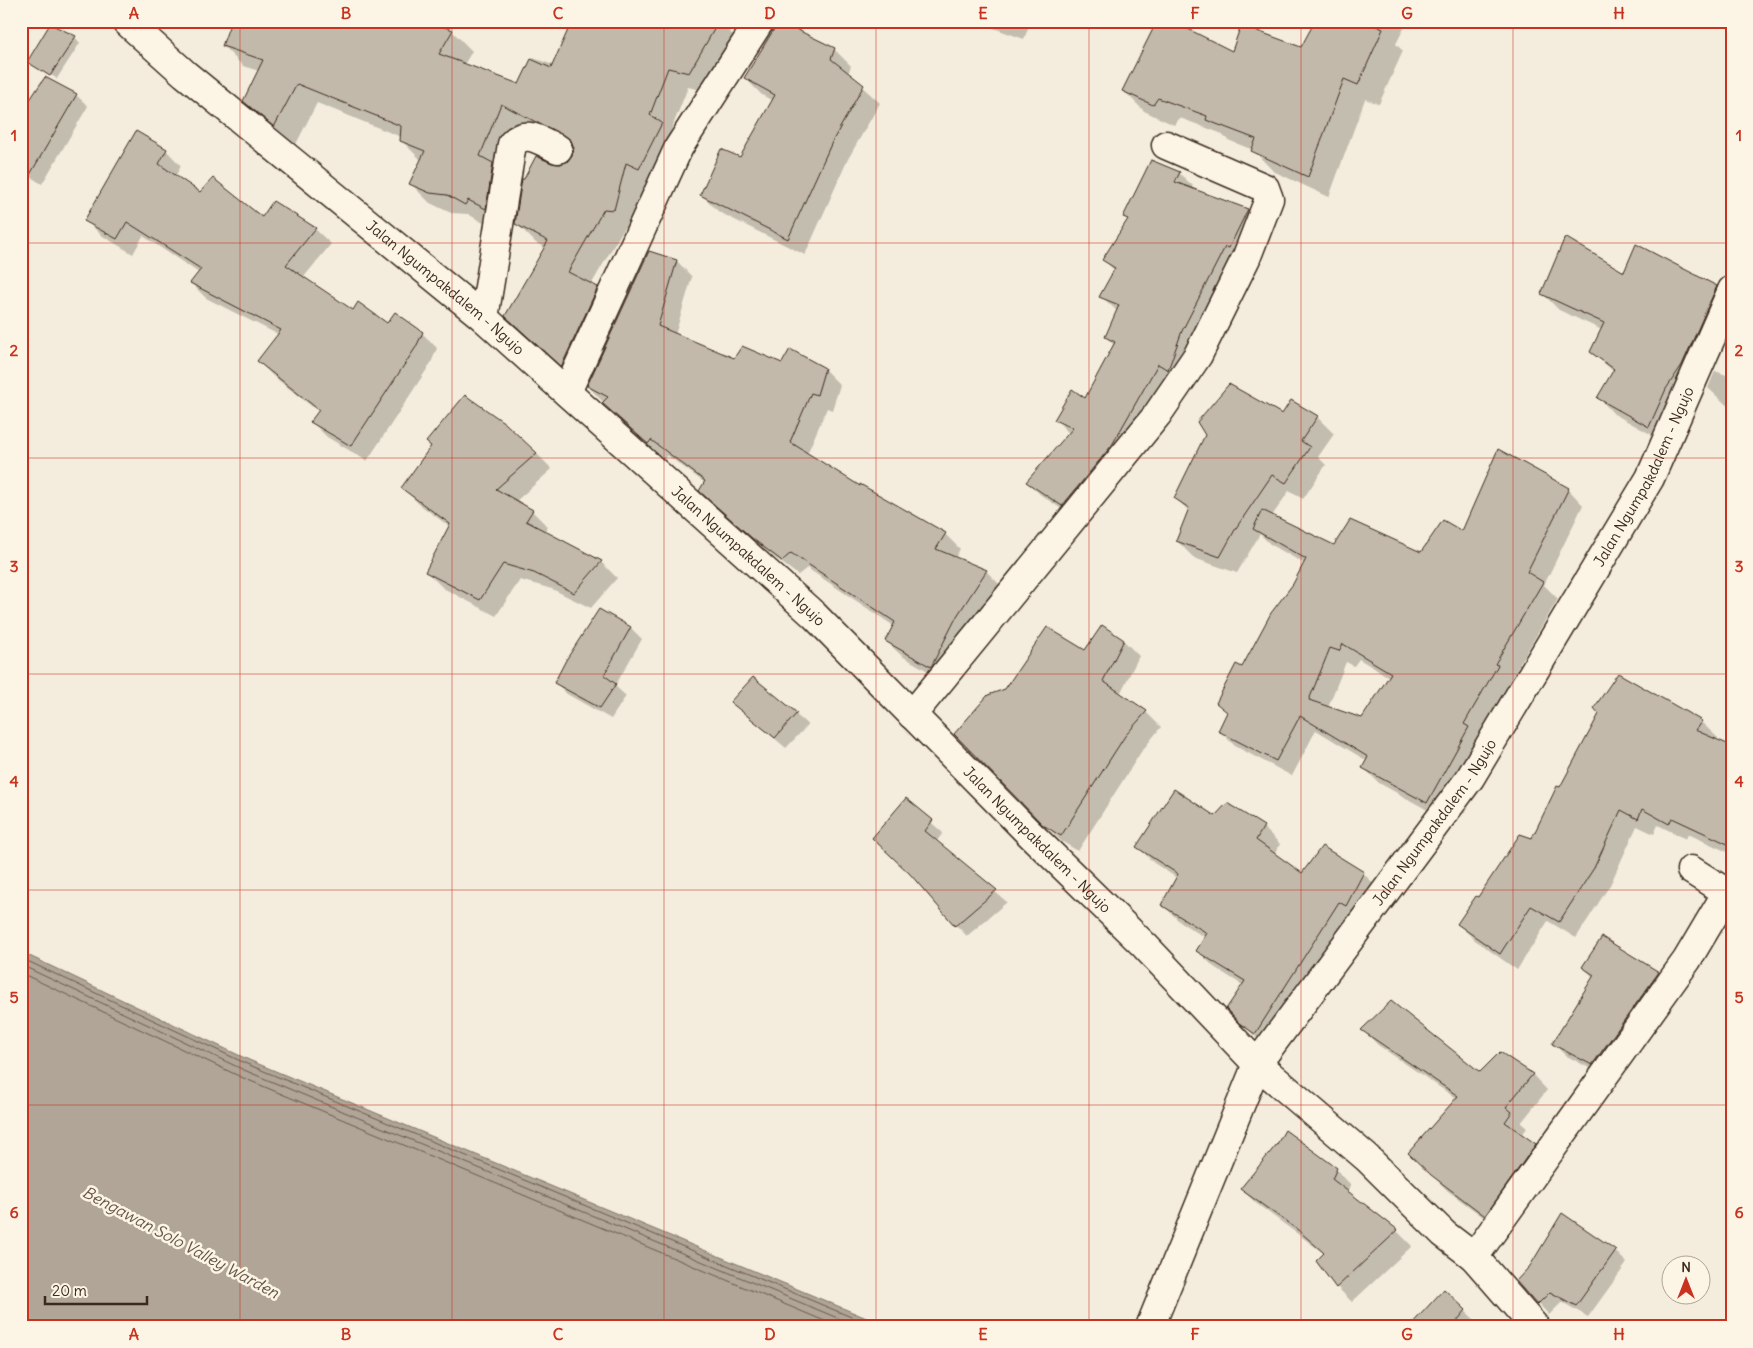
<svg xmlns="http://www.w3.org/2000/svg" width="1753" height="1348" font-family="Delius,sans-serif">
	<rect width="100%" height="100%" fill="#f4eddd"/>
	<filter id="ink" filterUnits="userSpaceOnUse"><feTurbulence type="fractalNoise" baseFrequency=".02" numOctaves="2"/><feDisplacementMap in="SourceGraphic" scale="10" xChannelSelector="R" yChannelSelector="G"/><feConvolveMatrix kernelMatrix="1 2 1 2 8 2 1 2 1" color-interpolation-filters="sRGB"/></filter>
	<g filter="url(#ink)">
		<polygon fill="#b0a596" stroke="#817466" points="21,952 249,1060 888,1327 21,1327"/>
		<g fill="#0003" fill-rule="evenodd">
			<polygon points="423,21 452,31 472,51 464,65 520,85 533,58 589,77 601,43 543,21 730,21 727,29 739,41 709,92 688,87 670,133 681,144 659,188 646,182 634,229 624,228 591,285 617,308 582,385 506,315 546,248 536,243 516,223 551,164 560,166 568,163 573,156 575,149 521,123 501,172 485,224 468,214 451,213 430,203 410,183 422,161 401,140 401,137 317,103 295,146 245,101 259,71 243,66 223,46"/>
			<polygon points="974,21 1031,21 1024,39"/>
			<polygon points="1317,21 1397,21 1404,28 1396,44 1403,51 1379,104 1365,99 1329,197 1273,171 1253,150 1228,140 1220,133 1180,118 1174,125 1144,111 1124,91 1233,53 1302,49"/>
			<polygon points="50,25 75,37 80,43 56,80 56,78 28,62"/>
			<polygon points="834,49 851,66 848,74 880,103 848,159 805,255 719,212 702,195 740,158 773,101 762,95 745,78"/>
			<polygon points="76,95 88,106 42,184 21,171"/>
			<polygon points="166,150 181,166 175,177 201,194 263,219 273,203 315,229 331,244 303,278 353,312 387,325 422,333 437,348 431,363 367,461 327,437 312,422 319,412 273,376 258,361 279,335 206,298 191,283 199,273 143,236 133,254 101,235 86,220"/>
			<path d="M1179 173 1193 186 1191 189 1248 210 1261 223 1196 345 1076 519 1041 495 1027 482 1070 434 1056 420 1086 400 1114 345 1106 337 1117 311 1101 296 1115 271 1104 260 1129 221 1125 217ZM1176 178H1178L1173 188Z"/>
			<polygon points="649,252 677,261 692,277 675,335 735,359 824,369 840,385 832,410 827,408 807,454 860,488 945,534 960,549 955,558 986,571 1002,587 947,682 902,656 886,641 894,626 807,568 798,575 770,554 716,506 705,483 667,455 664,459 619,419 588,386"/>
			<polygon points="1716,287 1732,302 1665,442 1614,414 1599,398 1614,372 1592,352 1602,330 1559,310 1543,294"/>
			<polygon points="1715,371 1732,377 1732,410 1708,388"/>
			<path d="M1282 416 1317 417 1334 434 1318 457 1326 465 1303 499 1289 491 1272 516 1335 546 1421 554 1462 532 1568 489 1583 505 1544 585 1558 599 1510 680 1512 682 1442 818 1379 783 1363 767 1367 761 1316 730 1292 776 1235 746 1219 730 1228 713 1218 703 1243 669 1305 564 1270 544 1260 534 1237 573 1194 558 1177 541 1189 511 1175 498ZM1359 659 1389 677 1363 719 1328 707 1346 662 1354 666Z"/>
			<polygon points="536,453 552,469 515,502 532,511 548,527 545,532 601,562 617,578 591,608 552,589 520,580 496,616 443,588 427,572 450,527 419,504 403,488"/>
			<polygon points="1732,505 1732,517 1727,513"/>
			<polygon points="599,611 631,628 642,639 615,686 626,696 611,719 567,694 556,683"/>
			<polygon points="1124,641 1139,656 1120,694 1146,712 1161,727 1141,752 1078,851 1061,841 955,734 1006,690"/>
			<polygon points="753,678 808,725 786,748 732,702"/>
			<polygon points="1701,722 1718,738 1716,740 1732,747 1732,854 1688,834 1686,839 1658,825 1654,834 1637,826 1610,885 1576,938 1548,921 1517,970 1475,940 1458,924 1532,839 1561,789"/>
			<polygon points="906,800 943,833 936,842 1007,902 967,936 956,925"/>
			<polygon points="1227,805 1263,827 1280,844 1274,855 1302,875 1363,873 1380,890 1272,1050 1258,1039 1240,1022 1244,986 1214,967 1198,951 1206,938 1180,922 1163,905 1177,878 1154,863 1137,846 1215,818"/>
			<polygon points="1732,862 1732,875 1727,870"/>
			<polygon points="1602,939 1658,973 1669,984 1604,1076 1565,1055 1554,1044 1594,978 1583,967"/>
			<polygon points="1363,1030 1480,1074 1532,1074 1547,1090 1521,1123 1527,1128 1522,1135 1551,1160 1501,1230 1448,1191 1410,1153 1457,1099 1378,1045"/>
			<polygon points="1336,1169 1351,1185 1348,1193 1397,1231 1412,1246 1352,1302 1337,1287 1325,1254 1257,1204 1241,1189"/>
			<polygon points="1563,1215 1615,1251 1627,1263 1588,1317 1562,1302 1549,1315 1518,1281 1532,1267"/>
			<polygon points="1444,1291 1477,1322 1473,1327 1410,1327"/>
		</g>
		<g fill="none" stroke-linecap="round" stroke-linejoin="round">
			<g stroke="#6a5b4e" stroke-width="1">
				<polyline points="21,958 247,1064 875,1327"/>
				<polyline points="21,965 244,1070 859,1327"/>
				<polyline points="21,973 241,1077 839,1327"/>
			</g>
		</g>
		<g fill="#c3b9aa" stroke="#3b2a1e" fill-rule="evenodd">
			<polygon points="231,21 427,21 453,30 439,54 519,84 531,59 551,68 572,21 719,21 689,73 668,68 650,115 662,123 639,169 626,163 614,210 604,209 568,272 598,287 561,367 505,316 548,241 515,224 522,179 524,179 536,156 552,163 560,164 567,162 572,155 574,148 571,140 501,104 480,156 493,163 486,209 468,200 465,205 447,195 430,193 409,184 425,151 400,141 401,126 297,84 274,127 243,101 263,60 222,46"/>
			<polygon points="779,21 835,48 831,59 864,85 832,142 788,239 700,195 721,149 740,157 775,95 744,78"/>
			<polygon points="1157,21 1168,21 1188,29 1232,51 1241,25 1301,47 1315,21 1365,21 1383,29 1358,85 1344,79 1308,177 1251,151 1256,139 1206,120 1207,116 1158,98 1153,105 1122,91"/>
			<polygon points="50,24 76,36 50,76 27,62"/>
			<polygon points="45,77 77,94 21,190 21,113"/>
			<polygon points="136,131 167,149 159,164 200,192 213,178 262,217 273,201 316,228 286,265 353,310 358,302 387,323 395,312 423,332 416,347 351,446 310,422 319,410 257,361 281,330 190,283 201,269 127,222 117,239 84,221"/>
			<polygon points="1151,160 1180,172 1175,182 1248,209 1229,248 1225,247 1182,331 1168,370 1158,364 1112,445 1062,506 1026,482 1073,428 1054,420 1072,389 1085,398 1115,342 1105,337 1119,305 1099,297 1115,268 1102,260 1128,219 1123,217"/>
			<polygon points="1565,237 1624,272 1636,244 1717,286 1682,365 1666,389 1649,427 1597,398 1614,369 1590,352 1604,323 1541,294"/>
			<polygon points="649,251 677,260 658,326 734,358 742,346 782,363 790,349 825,368 817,395 811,393 790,442 860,486 860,484 946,533 936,549 987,570 957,616 931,667 885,641 895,622 791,553 782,561 753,539 699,491 705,481 651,440 648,444 602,403 608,397 587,386"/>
			<polygon points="1229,384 1282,414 1291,400 1318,416 1301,441 1310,447 1286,483 1272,475 1236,528 1220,557 1176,541 1189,508 1174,498 1205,435 1197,422"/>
			<polygon points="465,395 505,423 537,453 496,489 533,510 526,521 602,561 574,593 534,573 503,564 480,600 425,572 450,524 401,488 431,446 426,442"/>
			<path d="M1498 449 1569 488 1527 572 1543 582 1495 664 1498 665 1464 724 1469 727 1427 803 1362 768 1368 757 1300 716 1276 761 1218 731 1227 712 1216 703 1236 664 1242 667 1271 613 1293 584 1306 559 1253 529 1262 510 1334 545 1350 520 1421 552 1443 520 1462 531ZM1343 644 1391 673 1362 718 1309 700 1330 648 1339 651Z"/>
			<polygon points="599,609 631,627 604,675 616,684 600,708 554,683 566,660"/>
			<polygon points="1102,625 1124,640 1103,681 1147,711 1125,736 1061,836 1043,825 954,734 988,695 1005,689 1047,627 1085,650"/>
			<polygon points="1618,673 1702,721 1695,730 1732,746 1732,846 1672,818 1669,824 1642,809 1638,819 1621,810 1594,868 1559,922 1531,906 1500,954 1457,924 1476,896 1478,897 1520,834 1532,838 1557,786 1560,787 1599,714 1594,708"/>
			<polygon points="753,677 797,713 775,738 730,702"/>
			<polygon points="1174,789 1215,816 1227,803 1264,826 1256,840 1302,873 1322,846 1364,872 1346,906 1339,902 1255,1034 1239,1023 1226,1009 1245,981 1196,951 1207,933 1161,905 1178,874 1136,847"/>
			<polygon points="906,798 933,820 925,831 997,890 955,926 910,874 872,838"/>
			<polygon points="1602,937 1659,972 1592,1065 1552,1044 1594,975 1582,967"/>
			<polygon points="1391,1001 1480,1072 1500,1052 1533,1074 1506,1107 1512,1112 1505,1122 1536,1144 1485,1216 1431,1175 1408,1153 1458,1096 1361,1030"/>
			<polygon points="1285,1130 1337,1168 1332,1179 1398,1230 1336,1288 1316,1261 1324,1253 1298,1230 1240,1189 1277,1144"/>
			<polygon points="1562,1213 1616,1250 1576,1306 1550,1292 1537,1305 1516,1281 1530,1266"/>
			<polygon points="1444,1289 1466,1310 1452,1327 1409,1327"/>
		</g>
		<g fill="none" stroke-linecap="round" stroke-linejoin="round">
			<g stroke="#3b2a1e" stroke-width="31">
				<g id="minor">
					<path d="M484 318 512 144C526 128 542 142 558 149"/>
					<polyline points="567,392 679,147 760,21"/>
					<polyline points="912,715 1157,415 1198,355 1247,256 1269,199 1265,188 1166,145"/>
					<polyline points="1257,1064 1367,1158 1444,1234 1474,1257 1535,1327"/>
					<polyline points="1474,1257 1687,960 1722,901 1721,889 1691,870"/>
				</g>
			</g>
			<g stroke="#3b2a1e" stroke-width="31">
				<g id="tertiary">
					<path id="s1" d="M126 21 185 74 484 318 814 615 1026 830 1145 946 1257 1064"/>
					<path id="s2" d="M1150 1327 1257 1064 1470 778 1650 478 1732 290"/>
				</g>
			</g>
			<use href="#minor" stroke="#fcf5e5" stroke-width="28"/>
			<use href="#tertiary" stroke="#fcf5e5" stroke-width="28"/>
		</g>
	</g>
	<path fill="none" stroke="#c8321e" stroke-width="1" stroke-opacity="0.55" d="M240 21V1327M452 21V1327M664 21V1327M876 21V1327M1089 21V1327M1301 21V1327M1513 21V1327M21 243H1732M21 458H1732M21 674H1732M21 890H1732M21 1105H1732"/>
	<g text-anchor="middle" stroke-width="5" stroke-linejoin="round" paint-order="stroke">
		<g font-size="15" fill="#3b2a1e" stroke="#fcf5e5">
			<text dy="5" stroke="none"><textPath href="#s1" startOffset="416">Jalan Ngumpakdalem - Ngujo</textPath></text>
			<text dy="5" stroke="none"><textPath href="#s2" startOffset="989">Jalan Ngumpakdalem - Ngujo</textPath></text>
			<text dy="5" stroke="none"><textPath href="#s1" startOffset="821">Jalan Ngumpakdalem - Ngujo</textPath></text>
			<text dy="5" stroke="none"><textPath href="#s2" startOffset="584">Jalan Ngumpakdalem - Ngujo</textPath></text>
			<text dy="5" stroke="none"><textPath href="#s1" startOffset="1226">Jalan Ngumpakdalem - Ngujo</textPath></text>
		</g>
		<g font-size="16" font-style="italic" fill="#645548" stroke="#fcf5e5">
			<text transform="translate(181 1242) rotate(28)" y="6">Bengawan Solo Valley Warden</text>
		</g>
	</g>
	<rect width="1753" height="1348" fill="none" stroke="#fcf5e5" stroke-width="55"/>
	<g transform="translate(1686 1280)"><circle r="24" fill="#fcf5e5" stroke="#afa495"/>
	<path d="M0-4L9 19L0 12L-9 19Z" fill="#c8321e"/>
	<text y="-8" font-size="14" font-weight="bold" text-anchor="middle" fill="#3b2a1e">N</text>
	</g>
	<path d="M45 1296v8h102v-8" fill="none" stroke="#3b2a1e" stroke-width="2.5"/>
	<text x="52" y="1296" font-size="15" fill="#3b2a1e" stroke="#fcf5e5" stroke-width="4" paint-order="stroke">20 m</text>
	<rect x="28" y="28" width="1698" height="1292" fill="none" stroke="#c8321e" stroke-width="2"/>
	<g font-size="16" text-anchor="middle" font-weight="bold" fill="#c8321e">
		<text x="134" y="19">A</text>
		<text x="346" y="19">B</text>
		<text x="558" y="19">C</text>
		<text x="770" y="19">D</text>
		<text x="983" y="19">E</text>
		<text x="1195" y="19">F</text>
		<text x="1407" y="19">G</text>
		<text x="1619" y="19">H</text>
		<text x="14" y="141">1</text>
		<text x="1739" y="141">1</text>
		<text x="14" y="356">2</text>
		<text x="1739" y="356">2</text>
		<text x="14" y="572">3</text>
		<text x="1739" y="572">3</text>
		<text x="14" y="787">4</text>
		<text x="1739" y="787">4</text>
		<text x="14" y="1003">5</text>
		<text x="1739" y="1003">5</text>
		<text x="14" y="1218">6</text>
		<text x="1739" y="1218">6</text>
		<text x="134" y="1340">A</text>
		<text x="346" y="1340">B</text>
		<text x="558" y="1340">C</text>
		<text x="770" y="1340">D</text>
		<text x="983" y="1340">E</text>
		<text x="1195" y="1340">F</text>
		<text x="1407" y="1340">G</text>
		<text x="1619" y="1340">H</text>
	</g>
</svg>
